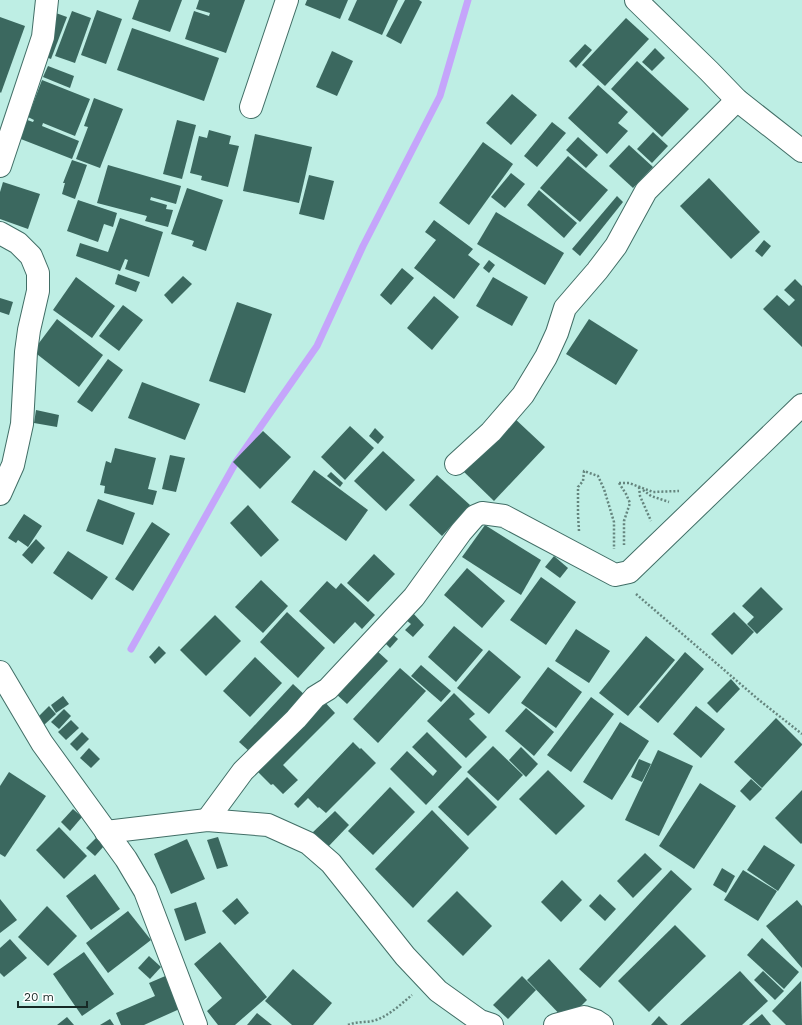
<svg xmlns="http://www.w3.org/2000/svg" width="802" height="1025" font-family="'Work Sans',sans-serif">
	<rect width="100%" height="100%" fill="#beeee4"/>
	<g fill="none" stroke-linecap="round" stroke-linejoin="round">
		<polyline stroke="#c5a5fb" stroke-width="7" points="131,649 236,462 317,346 363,246 440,96 468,0"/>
	</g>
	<g fill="#3b685f">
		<polygon points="139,0 182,0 170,32 132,19"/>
		<polygon points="199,0 245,0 226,53 185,39 194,11 209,16 210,13 196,9"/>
		<polygon points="307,0 348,0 340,19 305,5"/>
		<polygon points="357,0 398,0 382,35 348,20"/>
		<polygon points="405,0 419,0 422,2 401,44 386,36"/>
		<polygon points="97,10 122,19 106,64 81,55"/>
		<polygon points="72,11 91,18 75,63 55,56"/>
		<polygon points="53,12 67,17 51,59 38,54"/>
		<polygon points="0,17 25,26 1,93 0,92"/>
		<polygon points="626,18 649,39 605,86 582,65"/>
		<polygon points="132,28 219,58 204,101 117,70"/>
		<polygon points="585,44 592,50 576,68 569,61"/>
		<polygon points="655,48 665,58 652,71 642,62"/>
		<polygon points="332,51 353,61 337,96 316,87"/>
		<polygon points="637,61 689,109 662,137 611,89"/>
		<polygon points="48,66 74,76 70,88 43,77"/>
		<polygon points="42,80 90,99 75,136 43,123 42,126 79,141 72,159 8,134 16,116 33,122 34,120 28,117"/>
		<polygon points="598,85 628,112 618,123 628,131 607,154 568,118"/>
		<polygon points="512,94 537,115 511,145 486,123"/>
		<polygon points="94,98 123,109 100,168 76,159 88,127 84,126"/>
		<polygon points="177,120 196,125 182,179 163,174"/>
		<polygon points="552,122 566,133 537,167 524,156"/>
		<polygon points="209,130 231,136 229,144 239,146 228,187 201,180 202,176 190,173 199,136 207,138"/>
		<polygon points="653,132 668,146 652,163 637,149"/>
		<polygon points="255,134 312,147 299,203 243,191"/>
		<polygon points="578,137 598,155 586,168 566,150"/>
		<polygon points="483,142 513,164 469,225 439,203"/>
		<polygon points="629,145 653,167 633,188 609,166"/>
		<polygon points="568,156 608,190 580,222 540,188"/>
		<polygon points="72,160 87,165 75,199 62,194 65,183 63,183"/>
		<polygon points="108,165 181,186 176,204 151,197 150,200 167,205 166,209 173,210 168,227 145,221 147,216 97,203"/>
		<polygon points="511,173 525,184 505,208 491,197"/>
		<polygon points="309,175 334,181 324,220 299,214"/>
		<polygon points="709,178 760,232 731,259 680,206"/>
		<polygon points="3,182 40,194 28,229 0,219 0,192"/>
		<polygon points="187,188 223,200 206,251 192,246 194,241 171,234"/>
		<polygon points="539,190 577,223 564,238 527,205"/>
		<polygon points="617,196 623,202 580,256 572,249"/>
		<polygon points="78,200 117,213 113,227 104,224 98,242 67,231"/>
		<polygon points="496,212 564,253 545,285 477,244"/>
		<polygon points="120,218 163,232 149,277 125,269 128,260 125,259 120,271 76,256 80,243 108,252"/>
		<polygon points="434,220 473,249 468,255 480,264 454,299 414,268 436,240 425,232"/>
		<polygon points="764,240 771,246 762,257 755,251"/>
		<polygon points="489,260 495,265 489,273 483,268"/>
		<polygon points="402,268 414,278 391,305 380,295"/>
		<polygon points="118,274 140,282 136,292 115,284"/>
		<polygon points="183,276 192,284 172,304 164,295"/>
		<polygon points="76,277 115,306 92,338 53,310"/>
		<polygon points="493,277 528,297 512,326 476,306"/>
		<polygon points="795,279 802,286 802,347 763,309 777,295 789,306 795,300 784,290"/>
		<polygon points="434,296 459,317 432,350 407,328"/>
		<polygon points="0,298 13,302 9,315 0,312"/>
		<polygon points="237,302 272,314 245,393 209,381"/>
		<polygon points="123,305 143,320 119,351 99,336"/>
		<polygon points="57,319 103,355 79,387 33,351"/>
		<polygon points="589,319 638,350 616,385 566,354"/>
		<polygon points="108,359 123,370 92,412 77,402"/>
		<polygon points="142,382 200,404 185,440 128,418"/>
		<polygon points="36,410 59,415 57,427 34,423"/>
		<polygon points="512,416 545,447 494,501 462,470"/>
		<polygon points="350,426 374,448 345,480 321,457"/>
		<polygon points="375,428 384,437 378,444 369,436"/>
		<polygon points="263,431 291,457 260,489 233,462"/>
		<polygon points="115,448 156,458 148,489 157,491 153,505 104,493 105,486 100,485 106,461 111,463"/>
		<polygon points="383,451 415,480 386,511 354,481"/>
		<polygon points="170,455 185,458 176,492 162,489"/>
		<polygon points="314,470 368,510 346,541 291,502"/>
		<polygon points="331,472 343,483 340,487 327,476"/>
		<polygon points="437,475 470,505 442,536 409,505"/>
		<polygon points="98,499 135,513 123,545 86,531"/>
		<polygon points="248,505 279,540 261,557 230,523"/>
		<polygon points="24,514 42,526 28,547 18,540 16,543 8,538"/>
		<polygon points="152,522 170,534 133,591 115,579"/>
		<polygon points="485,525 541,560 521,595 462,557"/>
		<polygon points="36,539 45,548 32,564 22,555"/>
		<polygon points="68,551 108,577 92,600 53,573"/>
		<polygon points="374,554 395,574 368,602 347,583"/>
		<polygon points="554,556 568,568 560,578 545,567"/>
		<polygon points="467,568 505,601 482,628 444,595"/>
		<polygon points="541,577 576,602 546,645 510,620"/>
		<polygon points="261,580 288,606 263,633 235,607"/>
		<polygon points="327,581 336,589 341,583 375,615 362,629 355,622 334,644 299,611"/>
		<polygon points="761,587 783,609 757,634 747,624 754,617 742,606"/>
		<polygon points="287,612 325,648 298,678 260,642"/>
		<polygon points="734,612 754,632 732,655 711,634"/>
		<polygon points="413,613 424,625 413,637 405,630 411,624 406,620"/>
		<polygon points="215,615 241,641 206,676 180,650"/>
		<polygon points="454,626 483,650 456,682 428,657"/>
		<polygon points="576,629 610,651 589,683 555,661"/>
		<polygon points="389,631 398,639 390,648 381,639"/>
		<polygon points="646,636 675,660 628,716 599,693"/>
		<polygon points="159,646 166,653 155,664 149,657"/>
		<polygon points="376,650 388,661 347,704 335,693"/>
		<polygon points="489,650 521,677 489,714 457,688"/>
		<polygon points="685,652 704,669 658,723 639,707"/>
		<polygon points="255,657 282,683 250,717 223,691"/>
		<polygon points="421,665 451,691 441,702 411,676"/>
		<polygon points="548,667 582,692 556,728 521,703"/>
		<polygon points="400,668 426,691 378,743 353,719"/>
		<polygon points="731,679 740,689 717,713 707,703"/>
		<polygon points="293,684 307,697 249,751 239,742"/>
		<polygon points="454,693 475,714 469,719 487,737 466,758 427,721"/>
		<polygon points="63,696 69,704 56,713 51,705"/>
		<polygon points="591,697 614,714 571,772 547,755"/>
		<polygon points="321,698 335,713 283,765 298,780 283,794 273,784 271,785 252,766"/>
		<polygon points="49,706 56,714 44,725 37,718"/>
		<polygon points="696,706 725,729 701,758 673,734"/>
		<polygon points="526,708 554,732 534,756 505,731"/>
		<polygon points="64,709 71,716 59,729 51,722"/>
		<polygon points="776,718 802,744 802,745 762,788 734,762"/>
		<polygon points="71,720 79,728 66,740 58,732"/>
		<polygon points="620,722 649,741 612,800 583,782"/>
		<polygon points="82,732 89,739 77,751 70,744"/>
		<polygon points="427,732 462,767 426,805 390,769 407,751 433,776 437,771 412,747"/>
		<polygon points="353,742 360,749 361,748 376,763 326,813 319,807 318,808 308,798 298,808 294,804"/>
		<polygon points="493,746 523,775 498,801 467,772"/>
		<polygon points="521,747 538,764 526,777 509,760"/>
		<polygon points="89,748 100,759 91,768 80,758"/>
		<polygon points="658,750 693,766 659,836 625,820"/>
		<polygon points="639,759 651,764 642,782 631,777"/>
		<polygon points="548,770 585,806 556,835 519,799"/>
		<polygon points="9,772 46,796 5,857 0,854 0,786"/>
		<polygon points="467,777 497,807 468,836 438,807"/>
		<polygon points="751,779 762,789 750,801 740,791"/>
		<polygon points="700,783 736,806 694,869 659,846"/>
		<polygon points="390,787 415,812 373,855 348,831"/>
		<polygon points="802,790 802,843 801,844 775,818"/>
		<polygon points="73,809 82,817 70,831 61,822"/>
		<polygon points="432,810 469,848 413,908 375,869"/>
		<polygon points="335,811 349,825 326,849 311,834"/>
		<polygon points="59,827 87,856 64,879 36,850"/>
		<polygon points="218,837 228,866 217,869 207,840"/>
		<polygon points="96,838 104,846 95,856 86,848"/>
		<polygon points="187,839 205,879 171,894 154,854"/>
		<polygon points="764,845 795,865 778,891 747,870"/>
		<polygon points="645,853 662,869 633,898 617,881"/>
		<polygon points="722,868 735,876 726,893 713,885"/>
		<polygon points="671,870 692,889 600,988 579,969"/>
		<polygon points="743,870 777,891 758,921 724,900"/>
		<polygon points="95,874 120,909 91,930 66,896"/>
		<polygon points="562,880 582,900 561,922 541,902"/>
		<polygon points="457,891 492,926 463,956 427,921"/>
		<polygon points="600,894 616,909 605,921 589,906"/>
		<polygon points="237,898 249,913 235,925 222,911"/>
		<polygon points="0,899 17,920 0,933"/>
		<polygon points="797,900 802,906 802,968 766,926"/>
		<polygon points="196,902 206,933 185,941 174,909"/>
		<polygon points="47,906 77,936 48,966 18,937"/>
		<polygon points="128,911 151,940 108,973 86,943"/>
		<polygon points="675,925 706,956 649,1012 618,981"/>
		<polygon points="762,938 799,972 784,989 747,955"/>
		<polygon points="10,939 27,958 4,977 0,973 0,948"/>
		<polygon points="220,942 267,997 235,1025 218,1025 207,1011 222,998 194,964"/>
		<polygon points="84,952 114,994 82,1016 53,974"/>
		<polygon points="149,956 161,967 150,979 138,968"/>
		<polygon points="549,959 587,1000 566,1021 527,980"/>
		<polygon points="293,969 332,1003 313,1025 292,1025 265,1001"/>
		<polygon points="740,971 768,1001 742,1025 680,1025"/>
		<polygon points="763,971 784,991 775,1000 754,980"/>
		<polygon points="170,974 184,1007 144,1025 121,1025 116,1013 155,996 149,983"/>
		<polygon points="522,976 536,990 508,1019 493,1005"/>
		<polygon points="801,981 802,1025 786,1025 772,1011"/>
		<polygon points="257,1013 272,1025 247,1025"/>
		<polygon points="762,1014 771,1025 749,1025"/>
		<polygon points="659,1016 668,1025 651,1025"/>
		<polygon points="67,1017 74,1025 57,1025"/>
		<polygon points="110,1019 114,1025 100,1025"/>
	</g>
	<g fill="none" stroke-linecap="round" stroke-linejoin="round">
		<g stroke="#416e66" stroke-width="24">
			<g id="minor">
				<polyline points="636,0 709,71 737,100 802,151"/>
				<polyline points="251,107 287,0"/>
				<polyline points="0,166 43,37 47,0"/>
				<polyline points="0,233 18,243 31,256 38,273 38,291 29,330 26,352 22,424 13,465 0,494"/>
				<polyline points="456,464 491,432 523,395 546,357 557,333 565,308 597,271 616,246 646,191 737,100"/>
				<polyline points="0,672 42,743 126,859 145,891 196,1025"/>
				<polyline points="207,820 243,771 296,719 315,697 328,689 414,597 461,532 475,516 482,513 504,516 615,575 629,572 802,405"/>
				<polyline points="106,832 207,820 268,825 308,843 331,863 405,956 438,991 480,1021 492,1025"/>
				<polyline points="555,1025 584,1017 596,1021 602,1025"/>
			</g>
		</g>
		<g stroke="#65857e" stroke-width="2.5" stroke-dasharray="2 2" stroke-linecap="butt">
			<polyline points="619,483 629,483 653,492 679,491"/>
			<polyline points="619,483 626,494 630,503 624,521 624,545"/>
			<polyline points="639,487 640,496 651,521"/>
			<polyline points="643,490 651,496 669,502"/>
			<polyline points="579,531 578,515 578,487 583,481 584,471 598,476 604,489 614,522 614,549"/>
			<polyline points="636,594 759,700 802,734"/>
			<path d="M348 1025C357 1021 367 1023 376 1020 390 1015 401 1004 412 995"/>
		</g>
		<use href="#minor" stroke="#fff" stroke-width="22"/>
	</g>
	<path d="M18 1001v6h69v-6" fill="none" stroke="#162925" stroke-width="2"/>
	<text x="24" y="1001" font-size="12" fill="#162925" stroke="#ffffff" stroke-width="3" paint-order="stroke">20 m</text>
</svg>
